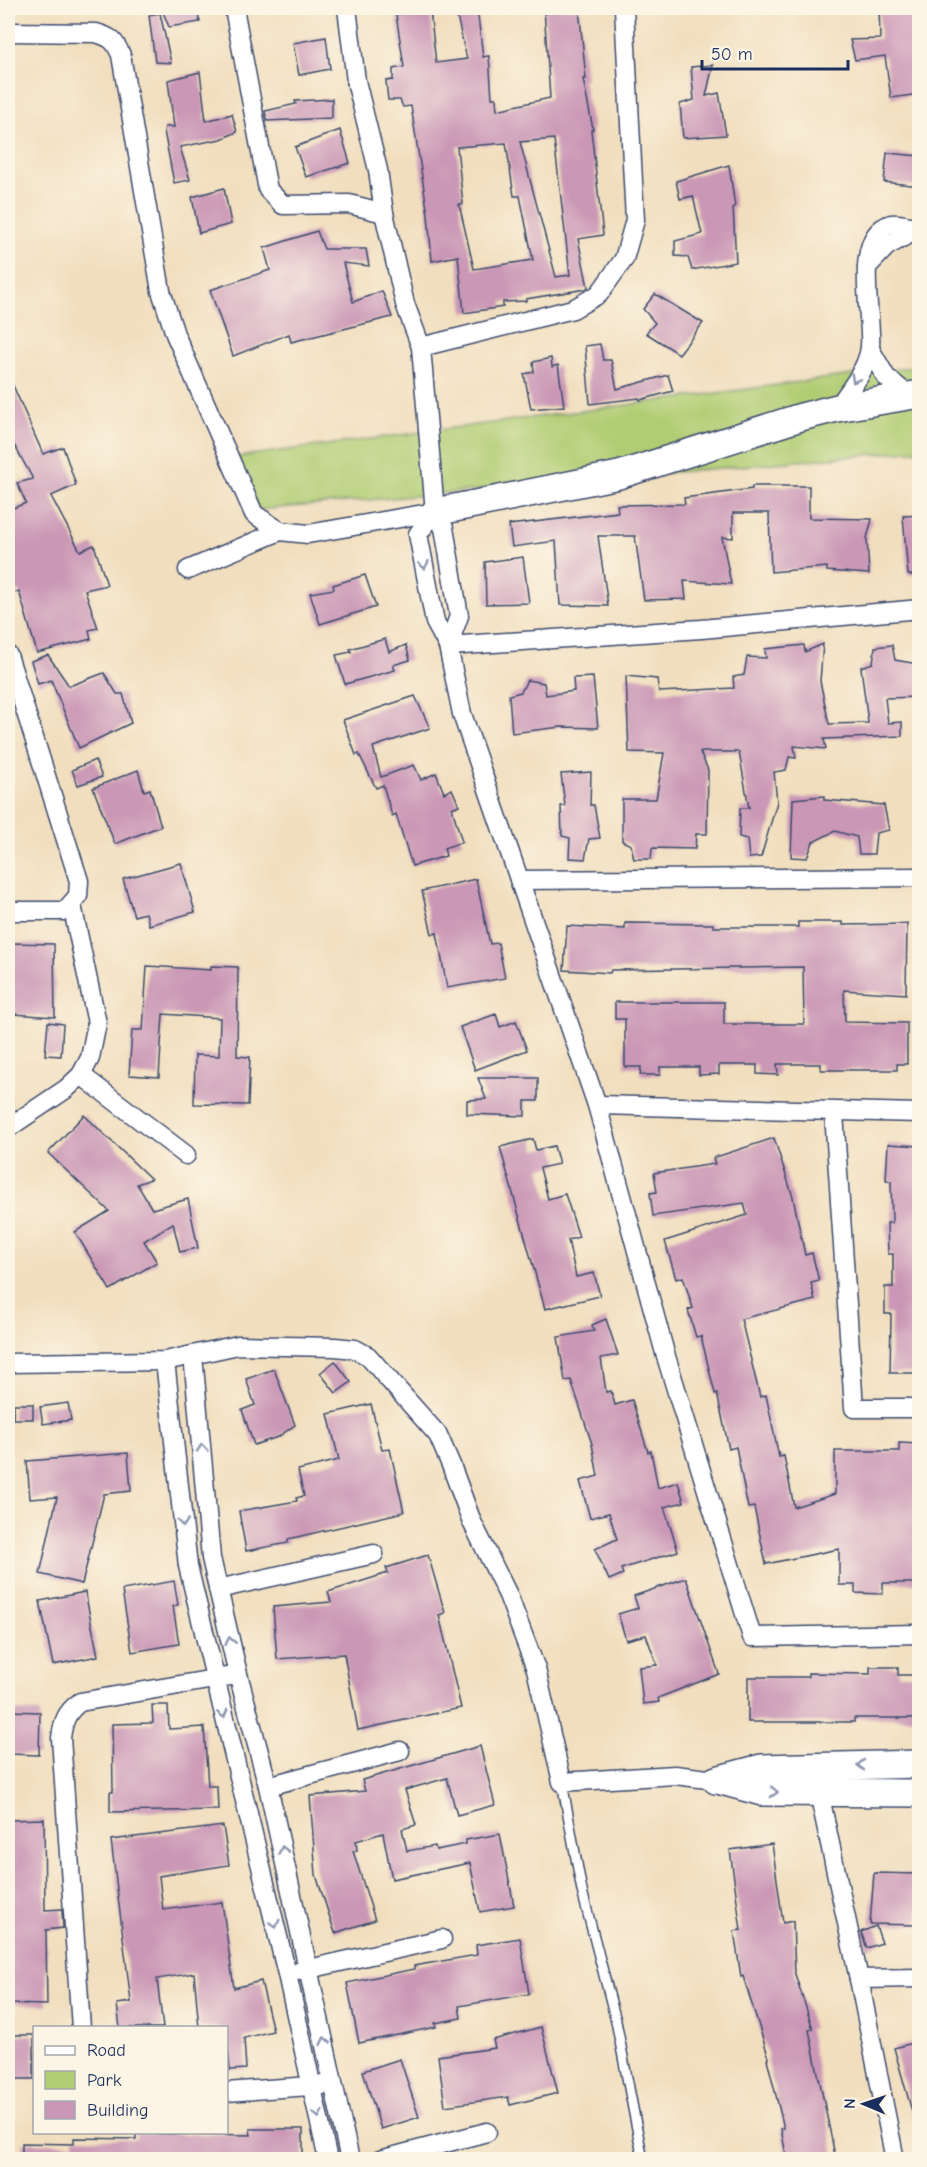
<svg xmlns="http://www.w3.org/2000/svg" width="927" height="2167" font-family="'Comic Neue',sans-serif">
	<rect width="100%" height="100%" fill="#fcf5e5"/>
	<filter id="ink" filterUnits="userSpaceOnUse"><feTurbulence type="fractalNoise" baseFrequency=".0167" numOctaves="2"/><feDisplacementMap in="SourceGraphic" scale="12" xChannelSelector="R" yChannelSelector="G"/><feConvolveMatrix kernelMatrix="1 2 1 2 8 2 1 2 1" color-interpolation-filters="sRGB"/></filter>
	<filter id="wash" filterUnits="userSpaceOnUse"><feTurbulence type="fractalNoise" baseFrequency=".008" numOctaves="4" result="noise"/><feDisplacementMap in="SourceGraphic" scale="24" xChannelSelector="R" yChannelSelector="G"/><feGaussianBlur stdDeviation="1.35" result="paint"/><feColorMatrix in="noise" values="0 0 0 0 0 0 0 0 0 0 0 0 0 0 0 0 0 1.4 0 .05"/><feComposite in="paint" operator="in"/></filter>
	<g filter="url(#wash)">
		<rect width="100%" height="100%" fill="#f1debe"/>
		<polygon fill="#b1cd73" stroke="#667e68" stroke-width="1.5" points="919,366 919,450 259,510 236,457"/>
		<g id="blocks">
			<g fill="#ca97b6" fill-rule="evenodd">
				<polygon points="187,8 196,8 200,22 169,27 163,12"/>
				<path d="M455 8H477L483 57 489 56 492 98H496L497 110 550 98 544 8H579L586 79H583L593 129 591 130 603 235 578 239 588 287 586 289 526 299V301L503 302V307L464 313 458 256 432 261 428 215 411 106 403 107 400 100H388L386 81 393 80V69L404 67 396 14 430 10 436 63 467 59ZM554 139 570 275 556 277 520 142ZM506 143 514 196H520L533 260 474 269 459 204H463L457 147Z"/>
				<polygon points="879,8 920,8 920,94 891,98 885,56 855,60 850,40 880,39"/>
				<polygon points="160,13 171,63 155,62 149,15"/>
				<polygon points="326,37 330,69 299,75 293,43"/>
				<polygon points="713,65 706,96 719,93 726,135 683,138 680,104 694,100 691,67"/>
				<polygon points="200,72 206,121 232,114 237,132 221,139 180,147 190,180 174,183 164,131 165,127 174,127 168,80"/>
				<polygon points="332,99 332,118 267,121 265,111 296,104 295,101"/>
				<polygon points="340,130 350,163 306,177 295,147"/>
				<polygon points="887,153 920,156 920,186 884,182"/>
				<polygon points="729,165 735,207 733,207 736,262 692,270 688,257 675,256 675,241 702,234 693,196 680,199 676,181"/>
				<polygon points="224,188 231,224 199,233 192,197"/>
				<polygon points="317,231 324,249 366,249 369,266 343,263 353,302 382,291 392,317 291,342 289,334 233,356 210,290 270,270 264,248"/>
				<polygon points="655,294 703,323 679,354 646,333 655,323 643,309"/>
				<polygon points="600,344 603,360 611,360 617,389 668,375 673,391 640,400 639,398 590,404 585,346"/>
				<polygon points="551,358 552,367 558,365 564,406 531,409 524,374 534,372 533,362"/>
				<polygon points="8,374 43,454 63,447 76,485 51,496 80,551 94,545 107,585 85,590 98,628 89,630 91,639 37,653 19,591 8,596 8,510 26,503 17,483 33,479 13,443 8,445"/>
				<polygon points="752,486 809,486 809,518 872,519 867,538 869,574 827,571 827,567 771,572 769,513 733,513 733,538 722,537 731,584 684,581 686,599 644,600 635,536 598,536 608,606 560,605 556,541 512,547 509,525 618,512 617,505 685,504 684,498 752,489"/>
				<polygon points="920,515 920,575 908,575 903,516"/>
				<polygon points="523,557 529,603 486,604 485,562"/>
				<polygon points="365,575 376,607 320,624 310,593 334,589 333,585"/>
				<polygon points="385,639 389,652 406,645 410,660 393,665 395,670 345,684 336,655 351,652 350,649"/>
				<polygon points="823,644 820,681 829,724 868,723 861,667 873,663 875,647 892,645 895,660 912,663 920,662 920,697 885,698 888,723 902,722 902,736 824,739 826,749 794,746 796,758 789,757 786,770 774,772 777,802 761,857 749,858 747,839 739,837 740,808 749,808 739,752 700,752 708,770 707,834 696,834 695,849 652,848 651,859 634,859 631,845 622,841 622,799 656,799 664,753 629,752 626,676 657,679 659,692 734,688 733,677 744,675 747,657 766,658 765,649 804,645 805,652"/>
				<polygon points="48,655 69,686 104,673 117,694 123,694 131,723 79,748 51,680 38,684 31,661"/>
				<polygon points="593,677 598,728 561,727 512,733 509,695 521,692 527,680 544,683 546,695 574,691 573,678"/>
				<polygon points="415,696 430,728 373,747 381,777 414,765 421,780 436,773 444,793 452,789 459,805 452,808 462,842 444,848 446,856 412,866 396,814 392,816 383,785 376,788 359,754 356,755 343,720"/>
				<polygon points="95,760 102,777 78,785 72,770"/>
				<polygon points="138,770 144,791 150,789 161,826 115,844 93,788"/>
				<polygon points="591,772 590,805 594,805 600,838 589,839 585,859 569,858 570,838 562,836 561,806 565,806 561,774"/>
				<polygon points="824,796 824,800 884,805 889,830 876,833 874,854 859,854 857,837 835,831 813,842 807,858 791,857 793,799"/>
				<polygon points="181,863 195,912 149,925 146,913 134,916 123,879"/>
				<polygon points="476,879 490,944 498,943 505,978 447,988 437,933 432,934 422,891"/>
				<polygon points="798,922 843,922 843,925 907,924 906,994 844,990 845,1022 907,1023 907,1064 897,1064 897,1070 821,1070 821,1064 777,1064 778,1075 757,1074 757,1065 719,1065 719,1074 699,1075 699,1067 660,1067 660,1075 640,1075 641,1067 625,1067 625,1019 615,1019 615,1002 724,1002 724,1024 804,1024 803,967 611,970 610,973 564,970 567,926 625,929 625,923 713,924 713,927 798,927"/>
				<polygon points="11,943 54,944 55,1017 13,1014 14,988 11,988"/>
				<polygon points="147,966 211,970 211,966 238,967 237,1056 250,1057 248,1105 194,1104 195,1055 219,1056 220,1018 163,1014 159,1077 129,1075 132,1030 143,1030"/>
				<polygon points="496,1014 500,1027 516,1021 527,1050 475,1070 460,1027"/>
				<polygon points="48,1022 63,1024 61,1056 45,1055"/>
				<polygon points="478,1078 538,1078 538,1101 525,1101 525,1116 467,1114 467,1100 486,1099"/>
				<polygon points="84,1115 151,1179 137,1184 152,1209 188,1199 198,1248 180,1252 173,1223 144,1241 157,1262 110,1290 75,1232 109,1211 48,1153"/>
				<polygon points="774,1138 793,1197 805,1255 812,1253 819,1281 811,1283 815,1300 741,1319 760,1397 766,1395 779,1457 784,1456 794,1507 835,1494 835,1451 899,1451 899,1443 920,1444 920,1583 883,1583 883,1594 855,1593 855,1585 839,1585 839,1549 766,1564 754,1507 748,1508 736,1447 729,1449 717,1393 715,1394 701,1336 696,1337 688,1310 693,1308 683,1277 676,1279 665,1241 747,1215 744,1203 653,1216 650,1193 657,1192 654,1173 715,1164 713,1158"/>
				<polygon points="533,1139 536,1150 554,1146 559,1164 540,1168 548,1199 565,1194 579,1237 568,1240 576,1277 594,1273 600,1296 545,1309 500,1147"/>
				<polygon points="888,1144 920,1146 920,1373 890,1373 891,1314 885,1314 885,1287 893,1287 893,1254 888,1254 887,1223 892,1223 891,1181 886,1180"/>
				<polygon points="606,1319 618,1355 601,1358 606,1392 611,1391 615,1405 632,1400 648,1452 651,1451 658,1488 678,1482 684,1502 664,1507 678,1551 621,1569 623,1574 609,1580 595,1549 617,1539 609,1513 590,1518 580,1481 598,1476 592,1444 571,1380 565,1381 558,1337 594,1331 592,1325"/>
				<polygon points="335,1361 351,1382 336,1393 320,1373"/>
				<polygon points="274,1369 295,1425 278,1437 254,1445 242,1410 255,1405 246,1379"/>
				<polygon points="68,1403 71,1420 43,1424 40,1407"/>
				<polygon points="14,1404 33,1404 33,1419 13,1419"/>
				<polygon points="371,1404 382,1450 390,1449 404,1512 288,1539 288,1543 246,1551 239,1511 297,1501 296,1498 304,1496 298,1470 339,1460 328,1414"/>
				<polygon points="128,1453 131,1491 104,1494 82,1584 40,1574 57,1497 30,1499 27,1461"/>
				<polygon points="428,1555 445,1613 439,1615 461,1708 358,1730 344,1654 277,1659 273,1607 331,1602 328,1592 388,1573 386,1568"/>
				<polygon points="686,1578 719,1674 658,1698 659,1702 643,1704 639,1667 657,1665 646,1635 626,1640 618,1614 638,1608 634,1596"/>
				<polygon points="174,1581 178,1605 173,1606 179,1644 132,1652 122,1590"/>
				<polygon points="85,1592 98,1656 53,1665 40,1601"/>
				<polygon points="870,1667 898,1667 898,1675 916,1675 915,1718 854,1718 854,1722 748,1722 748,1677 808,1677 808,1673 870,1674"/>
				<polygon points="152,1705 168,1705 169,1729 204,1727 208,1786 217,1786 218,1810 110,1812 110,1792 113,1792 112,1724 153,1723"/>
				<polygon points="8,1711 40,1712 39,1755 8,1754"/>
				<polygon points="480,1746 495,1805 457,1815 447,1778 405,1790 416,1825 402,1829 407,1851 435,1846 436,1850 466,1844 466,1840 500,1834 514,1906 480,1912 470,1863 392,1879 383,1833 356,1841 357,1851 353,1851 375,1920 335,1933 316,1875 310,1796 365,1791 362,1780"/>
				<polygon points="44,1819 45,1910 62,1909 63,1928 46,1930 47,2005 8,2004 8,1820"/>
				<polygon points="223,1826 229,1865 159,1876 163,1910 222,1902 234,1988 261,1981 273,2031 244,2038 246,2069 230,2070 226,2028 199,2028 194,1973 157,1979 163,2028 120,2028 117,2004 131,2002 111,1840"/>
				<polygon points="772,1844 783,1923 793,1921 795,1974 813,2029 809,2030 836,2160 787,2160 781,2129 784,2128 767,2059 769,2058 743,1976 741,1977 734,1931 741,1930 730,1850"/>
				<polygon points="874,1873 920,1874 918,1925 870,1924"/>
				<polygon points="876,1926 882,1943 867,1948 861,1932"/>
				<polygon points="520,1938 529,1994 459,2006 461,2018 435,2023 436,2027 359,2043 347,1983 414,1969 414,1966 477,1955 476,1945"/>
				<polygon points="541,2027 558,2093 510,2105 508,2097 445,2106 438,2056 495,2048 493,2040"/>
				<rect x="8" y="2035" width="26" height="44"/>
				<polygon points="920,2041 920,2122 915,2122 894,2048"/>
				<polygon points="400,2059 419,2117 381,2129 363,2071"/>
				<polygon points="250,2129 303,2129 303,2160 22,2160 22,2143 74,2144 74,2138 136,2139 136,2133 251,2135"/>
			</g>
		</g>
	</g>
	<g filter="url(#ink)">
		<use href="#blocks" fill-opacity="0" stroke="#3b496c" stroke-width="1.5"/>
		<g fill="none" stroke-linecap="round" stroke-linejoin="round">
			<g stroke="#3b496c" stroke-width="12">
				<polyline id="lane" points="562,1782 582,1891 616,2021 643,2160"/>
			</g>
			<g stroke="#3b496c" stroke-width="21">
				<g id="street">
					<polyline points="234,8 268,190 283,205 349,204 384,213"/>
					<polyline points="347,8 356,81 378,170 384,213 405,304 421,347 435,512 444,528 459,616 448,646"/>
					<path d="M8 32 96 33C111 37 115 41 121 55L161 291 175 334 254 514 280 531 308 534 435 512"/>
					<polyline points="867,267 887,246 920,228"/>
					<polyline points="421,347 573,309 599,294 624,259 635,220 624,8"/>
					<polyline points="870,349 886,377 908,395"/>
					<path d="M837 408C849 391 868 368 870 347 873 316 851 236 891 224 899 222 911 227 918 228"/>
					<polyline points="435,512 418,534 435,622 448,646 462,714 597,1105 665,1353 752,1637 920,1634"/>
					<polyline points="188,570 280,531"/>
					<polyline points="448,646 701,629 920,609"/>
					<polyline points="8,655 79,881 78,896 65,911 8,911"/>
					<polyline points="519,880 920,877"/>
					<polyline points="81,1075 186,1155"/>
					<polyline points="597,1105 920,1113"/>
					<polyline points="834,1113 854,1408 920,1408"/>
					<polyline points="8,1128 66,1089 81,1075 90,1058 97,1023 72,905"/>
					<polyline points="193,1355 211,1558 238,1674 268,1786 350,2160"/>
					<polyline points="165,1361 188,1566 287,1974 328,2160"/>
					<polyline points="8,1363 165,1361 238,1345 335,1347 355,1349 368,1356 438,1435 451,1465 472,1522 508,1595 536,1669 562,1782 675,1775 716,1780"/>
					<polyline points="218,1589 374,1554"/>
					<polyline points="817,1783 859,1979"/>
					<polyline points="268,1786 400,1751"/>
					<polyline points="300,1971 442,1939"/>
					<path d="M81 2028 61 1738C63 1722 66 1712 80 1702L226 1677"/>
					<polyline points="226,2092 324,2085"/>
					<polyline points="380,2160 487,2132"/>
					<polyline points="895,2160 859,1979 920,1978"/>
				</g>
			</g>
			<g stroke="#3b496c" stroke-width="30">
				<g id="secondary">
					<polyline points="435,512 619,475 801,417 837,408 920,394"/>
					<polyline points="716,1780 761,1768 920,1764"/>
					<polyline points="718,1780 762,1792 920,1793"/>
				</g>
			</g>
			<use href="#lane" stroke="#fff" stroke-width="9"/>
			<use href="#street" stroke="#fff" stroke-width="18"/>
			<use href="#secondary" stroke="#fff" stroke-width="27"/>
		</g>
		<defs><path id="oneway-chevron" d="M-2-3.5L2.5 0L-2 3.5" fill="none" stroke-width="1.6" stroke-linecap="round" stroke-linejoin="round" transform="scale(1.5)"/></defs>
		<g stroke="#8d97ae">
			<use href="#oneway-chevron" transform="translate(855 379) rotate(119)"/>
			<use href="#oneway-chevron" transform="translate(424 565) rotate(79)"/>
			<use href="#oneway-chevron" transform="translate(202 1448) rotate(-95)"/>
			<use href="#oneway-chevron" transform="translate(183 1523) rotate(84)"/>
			<use href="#oneway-chevron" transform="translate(230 1641) rotate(-103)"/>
			<use href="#oneway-chevron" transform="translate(223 1714) rotate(76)"/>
			<use href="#oneway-chevron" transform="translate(861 1765) rotate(179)"/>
			<use href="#oneway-chevron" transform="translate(774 1792) rotate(3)"/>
			<use href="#oneway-chevron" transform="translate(283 1850) rotate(-103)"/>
			<use href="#oneway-chevron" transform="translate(275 1924) rotate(76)"/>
			<use href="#oneway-chevron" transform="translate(325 2041) rotate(-102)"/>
			<use href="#oneway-chevron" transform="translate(318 2114) rotate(78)"/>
		</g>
	</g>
	<rect width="927" height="2167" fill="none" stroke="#fcf5e5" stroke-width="30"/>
	<rect x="33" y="2026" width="195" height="108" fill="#fcf5e5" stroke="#a2a6af" stroke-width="1.5"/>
	<rect x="45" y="2046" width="30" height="9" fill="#ffffff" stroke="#a2a6af" stroke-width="1.5"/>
	<text x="87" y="2056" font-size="18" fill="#1b2f5e">Road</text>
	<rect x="45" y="2071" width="30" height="18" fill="#b1cd73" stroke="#a2a6af" stroke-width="1.5"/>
	<text x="87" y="2086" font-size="18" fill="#1b2f5e">Park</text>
	<rect x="45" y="2101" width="30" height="18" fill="#ca97b6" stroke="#a2a6af" stroke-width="1.5"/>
	<text x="87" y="2116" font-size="18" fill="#1b2f5e">Building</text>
	<g transform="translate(864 2104) rotate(272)" stroke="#fcf5e5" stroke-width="4.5" paint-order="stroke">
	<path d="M0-4.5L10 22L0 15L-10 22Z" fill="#1b2f5e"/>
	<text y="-9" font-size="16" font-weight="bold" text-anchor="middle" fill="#1b2f5e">N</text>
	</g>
	<path d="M702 60v9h146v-9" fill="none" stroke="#1b2f5e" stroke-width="3"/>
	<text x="711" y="60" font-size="18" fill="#1b2f5e" stroke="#fcf5e5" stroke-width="4.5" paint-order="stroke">50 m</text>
</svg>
